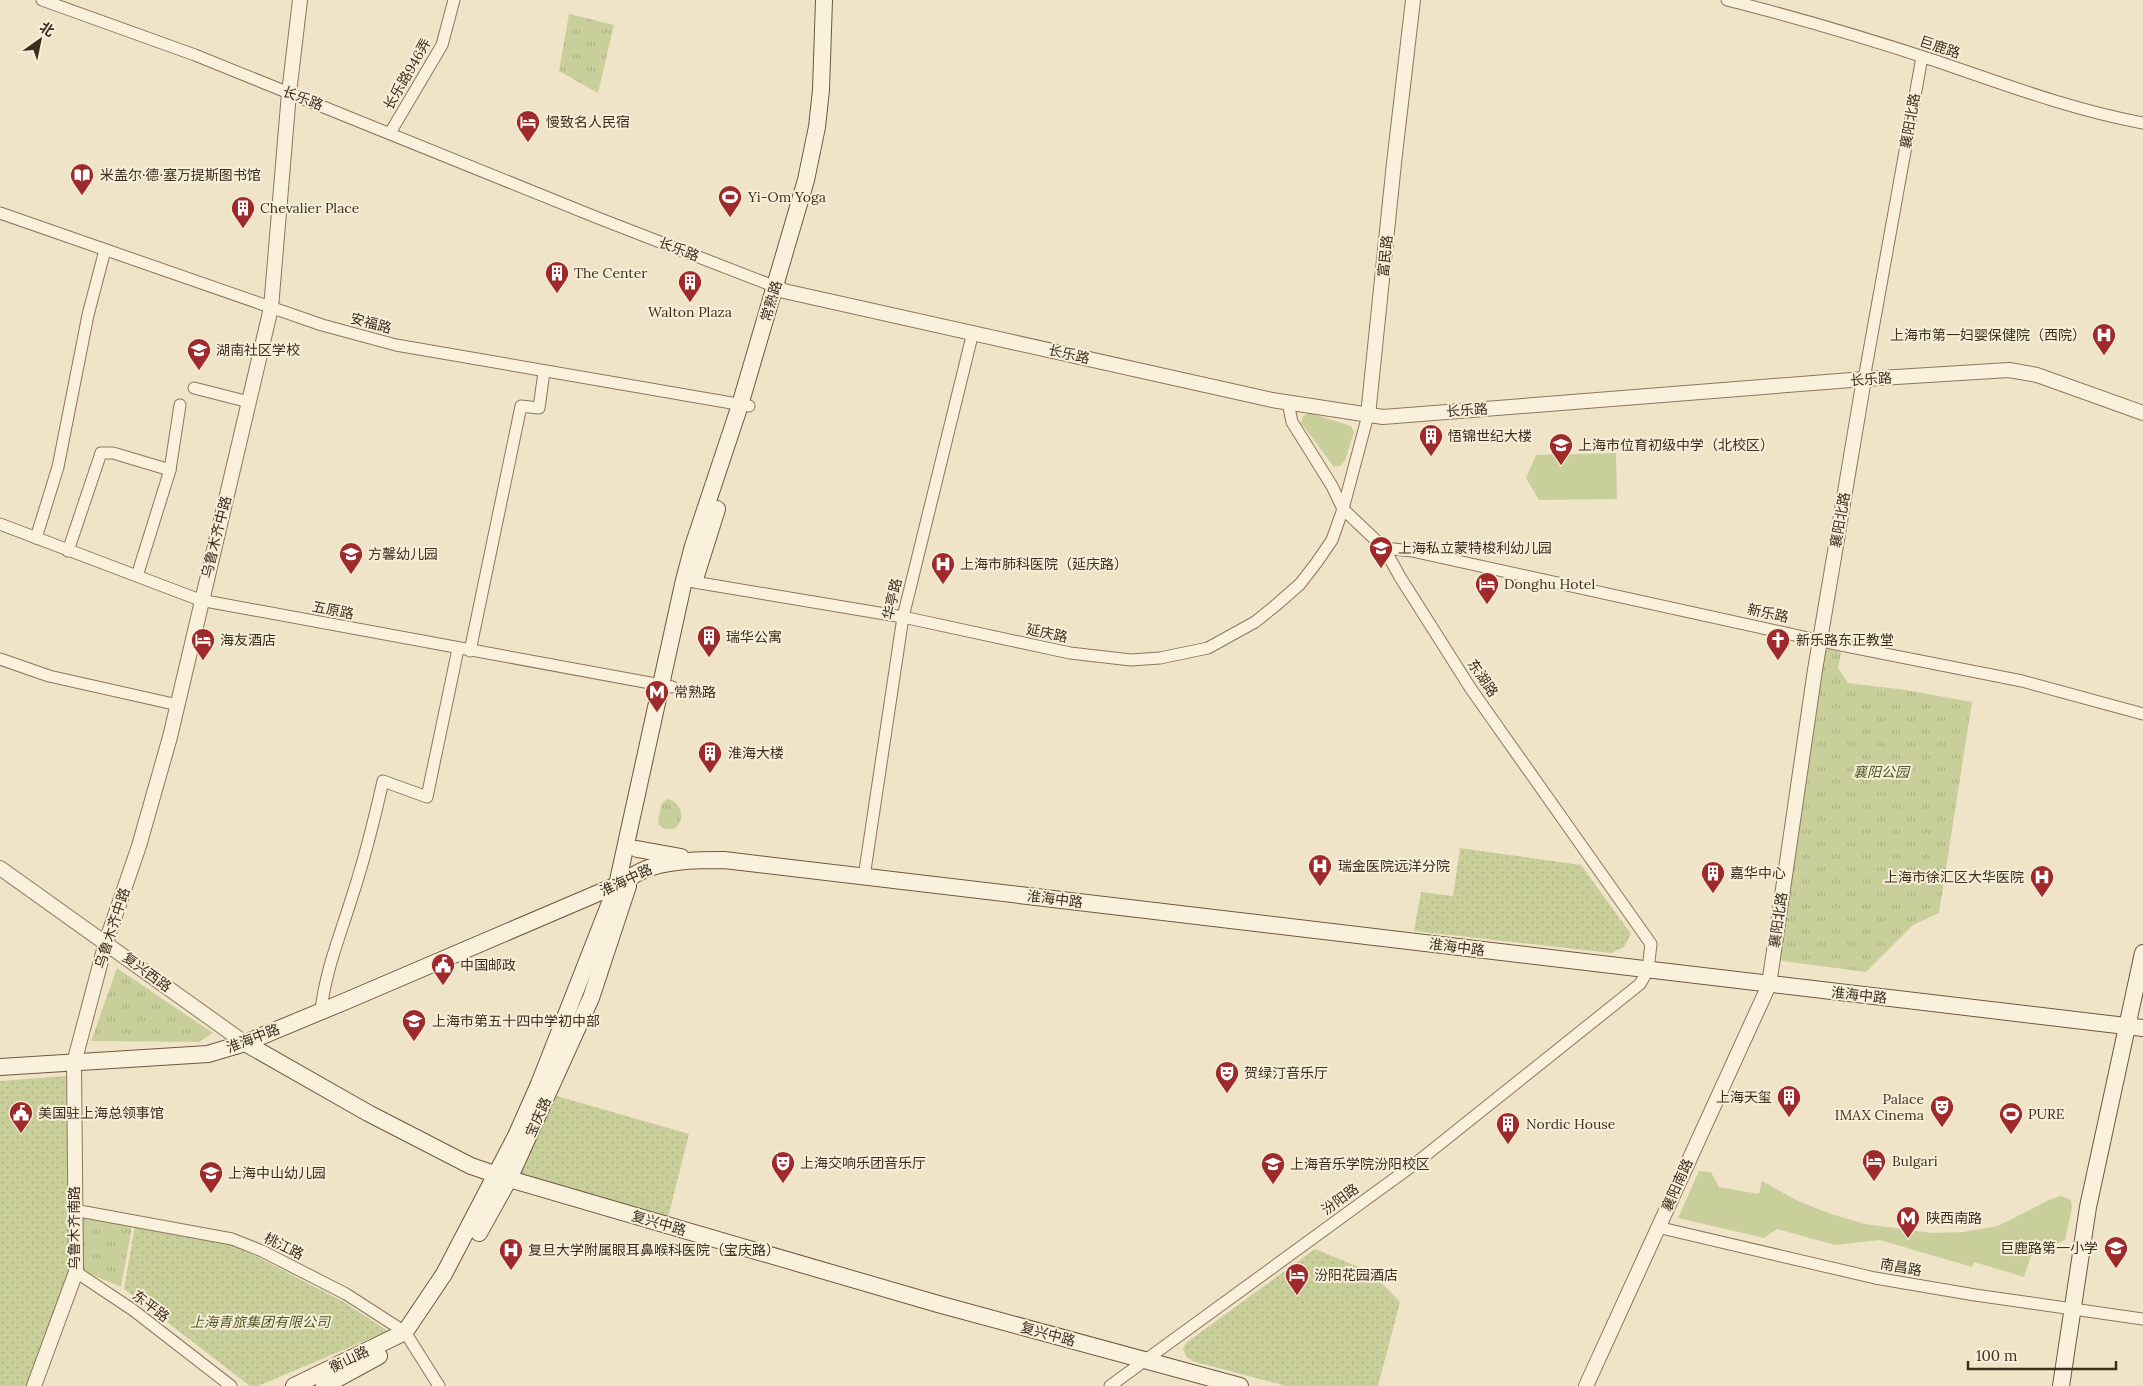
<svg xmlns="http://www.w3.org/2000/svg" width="2143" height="1386" font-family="Lora,'Noto Sans SC',serif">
	<defs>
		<pattern id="park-tufts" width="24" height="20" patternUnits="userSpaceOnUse" patternTransform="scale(1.25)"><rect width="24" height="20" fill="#c9cf9b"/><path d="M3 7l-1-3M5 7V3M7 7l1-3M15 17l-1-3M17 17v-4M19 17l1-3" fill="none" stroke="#aeb285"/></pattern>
		<pattern id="garden-dots" width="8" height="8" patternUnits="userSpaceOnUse" patternTransform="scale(1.25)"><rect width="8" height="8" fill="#c9cf9b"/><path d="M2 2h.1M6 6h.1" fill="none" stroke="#aeb285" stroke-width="1.8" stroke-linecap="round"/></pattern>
	</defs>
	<rect width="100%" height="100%" fill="#f0e4c8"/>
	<g fill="#c9cf9b">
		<polygon points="1310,413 1351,426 1354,432 1345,461 1340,466 1334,467 1301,423 1303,416"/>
		<polygon points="1616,453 1617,499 1539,500 1526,478 1536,455"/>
		<polygon points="1699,1171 1711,1172 1719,1187 1759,1194 1762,1181 1798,1201 1831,1214 1865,1224 1933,1233 1963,1232 1998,1226 2049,1200 2061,1196 2071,1200 2072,1208 2065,1240 2031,1256 2024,1277 1974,1262 1972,1267 1880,1240 1835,1245 1777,1229 1764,1238 1678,1218"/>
	</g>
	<g fill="url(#park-tufts)">
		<polygon points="569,14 614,25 598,93 559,71"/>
		<polygon points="1828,649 1841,652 1838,668 1848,683 1906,690 1972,702 1939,913 1913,925 1866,972 1782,961 1779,952 1821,653"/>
		<path d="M668 799C683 804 686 820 674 829H664L659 825 658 820 662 803Z"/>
		<polygon points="117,968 213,1033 199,1042 91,1041"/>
		<polygon points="79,1217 132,1226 121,1287 83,1271"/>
	</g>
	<g fill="url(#garden-dots)">
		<polygon points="1460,848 1581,865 1631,934 1624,947 1611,953 1414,931 1421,892 1453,896"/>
		<polygon points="66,1076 69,1270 27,1386 0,1386 0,1081"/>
		<polygon points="557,1096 689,1134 668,1218 518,1174"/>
		<polygon points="135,1226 234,1245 342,1301 388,1331 258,1386 250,1386 124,1289"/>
		<polygon points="1315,1249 1371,1272 1400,1302 1378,1386 1286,1386 1192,1361 1186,1356 1183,1349 1186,1343"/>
	</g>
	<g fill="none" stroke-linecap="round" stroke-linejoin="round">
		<g stroke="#8d765c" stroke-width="13">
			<g id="minor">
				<polyline points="42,0 195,55 598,218 776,287"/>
				<path d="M1727 0C1799 18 1869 39 1939 62 2006 85 2073 110 2143 123"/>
				<polyline points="390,133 442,45 454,0"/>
				<polyline points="0,213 322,325 396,345 749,406"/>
				<polyline points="1864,379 1922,57"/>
				<polyline points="194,388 249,402"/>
				<polyline points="0,524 200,600 672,687"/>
				<polyline points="36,538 58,467 88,315 105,250"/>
				<polyline points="1384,548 1412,551 1835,644 2022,681 2143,714"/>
				<polyline points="68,551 101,453 113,453 170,470"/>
				<polyline points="137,576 170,470 180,405"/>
				<polyline points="688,581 903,617 1070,653 1131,660 1160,658 1208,648 1255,622 1275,606 1300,584 1317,562 1332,540 1343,509 1368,415"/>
				<polyline points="470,651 521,406 539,408 544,372"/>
				<polyline points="0,659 49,676 178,705"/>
				<polyline points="864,877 903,617 973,332"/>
				<path d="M321 1011C325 972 340 936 351 900 364 861 374 821 383 781L427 797 458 649"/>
				<polyline points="74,1210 232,1239 262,1251 346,1294 405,1332 439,1386"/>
				<polyline points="1657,1227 1875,1278 1975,1295 2143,1319"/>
				<polyline points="76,1272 133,1310 231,1386"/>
				<polyline points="1110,1386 1416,1163 1640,984 1648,970 1651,944 1471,689 1400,577 1384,548 1343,509 1332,486 1292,422 1288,402"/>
			</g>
		</g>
		<g stroke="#8d765c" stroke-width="16">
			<g id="tertiary">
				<polyline points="776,287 784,291 1272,400 1383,417 1864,379 2009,370 2037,375 2143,413"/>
				<polyline points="1368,415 1394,163 1413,0"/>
				<polyline points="0,868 245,1043"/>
				<polyline points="34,1386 76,1272 74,1063 106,942 139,846 170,737 271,308 289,93 300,0"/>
				<polyline points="1586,1386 1769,985 1815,670 1864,379"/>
			</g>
		</g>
		<g stroke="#6f573f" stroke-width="18">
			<g id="secondary">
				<polyline points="695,579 717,509"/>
				<polyline points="637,849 681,857"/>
				<polyline points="245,1043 368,1113 471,1166 509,1179 938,1304 1240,1386"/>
				<path d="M0 1067 208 1054 245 1043 346 1001 617 885C628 879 640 870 652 867 676 860 700 860 724 860L2143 1028"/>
				<polyline points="479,1233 509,1179 591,998 628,886"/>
				<polyline points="294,1386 405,1332 444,1274 516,1136 539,1084 617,885 684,580 693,546 740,405 806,180 817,127 821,90 824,0"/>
				<polyline points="324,1386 379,1356"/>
				<polyline points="2061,1386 2088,1207 2143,953"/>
			</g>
		</g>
		<use href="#minor" stroke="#faf1dc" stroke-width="11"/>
		<use href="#tertiary" stroke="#faf1dc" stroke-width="14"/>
		<use href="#secondary" stroke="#faf1dc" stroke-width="16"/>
	</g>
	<defs>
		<g id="hotel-pin" transform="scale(1.25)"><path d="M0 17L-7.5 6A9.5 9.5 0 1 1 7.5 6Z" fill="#9e2a2b" stroke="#f7eed8"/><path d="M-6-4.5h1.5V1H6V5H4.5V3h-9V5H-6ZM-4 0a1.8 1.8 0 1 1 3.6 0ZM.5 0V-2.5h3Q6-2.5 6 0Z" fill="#fff"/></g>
		<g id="library-pin" transform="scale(1.25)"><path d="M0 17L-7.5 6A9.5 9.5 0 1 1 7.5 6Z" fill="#9e2a2b" stroke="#f7eed8"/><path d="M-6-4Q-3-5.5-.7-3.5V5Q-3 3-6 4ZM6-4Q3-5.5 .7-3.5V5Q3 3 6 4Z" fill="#fff"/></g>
		<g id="stadium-pin" transform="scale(1.25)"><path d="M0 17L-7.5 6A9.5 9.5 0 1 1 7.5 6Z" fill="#9e2a2b" stroke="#f7eed8"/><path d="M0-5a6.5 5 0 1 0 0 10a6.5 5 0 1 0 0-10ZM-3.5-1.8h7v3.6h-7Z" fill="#fff"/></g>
		<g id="building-pin" transform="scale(1.25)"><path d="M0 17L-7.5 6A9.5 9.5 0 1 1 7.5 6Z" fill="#9e2a2b" stroke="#f7eed8"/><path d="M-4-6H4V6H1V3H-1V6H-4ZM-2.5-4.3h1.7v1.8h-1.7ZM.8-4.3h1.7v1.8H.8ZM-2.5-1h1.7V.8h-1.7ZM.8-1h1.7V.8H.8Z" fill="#fff"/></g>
		<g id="hospital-pin" transform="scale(1.25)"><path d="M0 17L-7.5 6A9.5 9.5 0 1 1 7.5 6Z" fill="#9e2a2b" stroke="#f7eed8"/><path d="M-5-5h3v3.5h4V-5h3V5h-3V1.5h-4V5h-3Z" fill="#fff"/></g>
		<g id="school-pin" transform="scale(1.25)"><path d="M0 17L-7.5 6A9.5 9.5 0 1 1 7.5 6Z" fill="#9e2a2b" stroke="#f7eed8"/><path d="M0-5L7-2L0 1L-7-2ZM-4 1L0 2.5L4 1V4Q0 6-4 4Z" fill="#fff"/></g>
		<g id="church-pin" transform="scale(1.25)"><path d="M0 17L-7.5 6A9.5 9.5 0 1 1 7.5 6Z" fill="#9e2a2b" stroke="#f7eed8"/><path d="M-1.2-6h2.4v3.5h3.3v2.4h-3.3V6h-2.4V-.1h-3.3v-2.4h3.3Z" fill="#fff"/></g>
		<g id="metro-pin" transform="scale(1.25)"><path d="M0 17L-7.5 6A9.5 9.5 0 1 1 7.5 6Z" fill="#9e2a2b" stroke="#f7eed8"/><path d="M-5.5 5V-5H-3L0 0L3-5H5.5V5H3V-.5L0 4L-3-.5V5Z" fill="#fff"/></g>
		<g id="civic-pin" transform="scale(1.25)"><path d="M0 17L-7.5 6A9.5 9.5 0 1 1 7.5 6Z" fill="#9e2a2b" stroke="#f7eed8"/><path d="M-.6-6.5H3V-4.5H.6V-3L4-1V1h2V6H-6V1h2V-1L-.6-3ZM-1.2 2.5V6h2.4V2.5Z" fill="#fff"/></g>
		<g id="theatre-pin" transform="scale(1.25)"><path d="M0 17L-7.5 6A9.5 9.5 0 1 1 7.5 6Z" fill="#9e2a2b" stroke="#f7eed8"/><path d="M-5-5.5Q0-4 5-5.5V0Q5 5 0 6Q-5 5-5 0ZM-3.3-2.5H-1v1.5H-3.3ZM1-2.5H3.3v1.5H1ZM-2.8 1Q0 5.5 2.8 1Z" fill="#fff"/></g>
		<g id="university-pin" transform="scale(1.25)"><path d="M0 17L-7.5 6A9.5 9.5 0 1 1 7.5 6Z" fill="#9e2a2b" stroke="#f7eed8"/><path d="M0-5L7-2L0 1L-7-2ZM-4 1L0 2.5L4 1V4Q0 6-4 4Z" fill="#fff"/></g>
	</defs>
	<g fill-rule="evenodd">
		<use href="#hotel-pin" x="528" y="122"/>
		<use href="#library-pin" x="82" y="175"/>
		<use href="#stadium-pin" x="730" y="197"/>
		<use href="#building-pin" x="243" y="208"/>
		<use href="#building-pin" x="557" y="273"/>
		<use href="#building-pin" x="690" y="282"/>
		<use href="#hospital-pin" x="2104" y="335"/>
		<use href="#school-pin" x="199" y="350"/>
		<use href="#building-pin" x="1431" y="436"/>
		<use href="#school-pin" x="1561" y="445"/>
		<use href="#school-pin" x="1381" y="548"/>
		<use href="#school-pin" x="351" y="554"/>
		<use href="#hospital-pin" x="943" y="564"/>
		<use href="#hotel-pin" x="1487" y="584"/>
		<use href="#building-pin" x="709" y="637"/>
		<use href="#hotel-pin" x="203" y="640"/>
		<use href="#church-pin" x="1778" y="640"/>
		<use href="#metro-pin" x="657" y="692"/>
		<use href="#building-pin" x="710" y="753"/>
		<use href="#hospital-pin" x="1320" y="866"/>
		<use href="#building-pin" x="1713" y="873"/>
		<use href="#hospital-pin" x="2042" y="877"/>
		<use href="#civic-pin" x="443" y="965"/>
		<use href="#school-pin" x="414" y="1021"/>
		<use href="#theatre-pin" x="1227" y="1073"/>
		<use href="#building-pin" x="1789" y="1097"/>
		<use href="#theatre-pin" x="1942" y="1107"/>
		<use href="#civic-pin" x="21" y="1113"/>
		<use href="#stadium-pin" x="2011" y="1114"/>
		<use href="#building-pin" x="1508" y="1124"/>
		<use href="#hotel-pin" x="1874" y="1161"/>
		<use href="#theatre-pin" x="783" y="1163"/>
		<use href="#university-pin" x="1273" y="1164"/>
		<use href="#school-pin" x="211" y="1173"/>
		<use href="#metro-pin" x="1908" y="1218"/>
		<use href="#school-pin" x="2116" y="1248"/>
		<use href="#hospital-pin" x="511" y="1250"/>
		<use href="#hotel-pin" x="1297" y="1275"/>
	</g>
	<g text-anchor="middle" stroke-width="4" stroke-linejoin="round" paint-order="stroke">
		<g font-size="14" fill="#3d2e20" stroke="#f7eed8">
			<text transform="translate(1940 47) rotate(18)" y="5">巨鹿路</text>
			<text transform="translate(407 74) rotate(-60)" y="5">长乐路946弄</text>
			<text transform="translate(303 98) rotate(21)" y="5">长乐路</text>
			<text transform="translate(1910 121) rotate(-80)" y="5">襄阳北路</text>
			<text transform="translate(679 249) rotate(21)" y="5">长乐路</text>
			<text transform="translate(1385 256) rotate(-84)" y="5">富民路</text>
			<text transform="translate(771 301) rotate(-73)" y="5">常熟路</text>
			<text transform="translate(371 323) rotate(15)" y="5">安福路</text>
			<text transform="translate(1069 354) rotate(13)" y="5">长乐路</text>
			<text transform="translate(1871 379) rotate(-4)" y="5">长乐路</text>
			<text transform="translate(1467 410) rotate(-4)" y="5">长乐路</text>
			<text transform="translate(1840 520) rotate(-80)" y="5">襄阳北路</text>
			<text transform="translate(216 537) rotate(-76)" y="5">乌鲁木齐中路</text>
			<text transform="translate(892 599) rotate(-77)" y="5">华亭路</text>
			<text transform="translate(333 610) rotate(11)" y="5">五原路</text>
			<text transform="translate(1768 613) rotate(12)" y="5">新乐路</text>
			<text transform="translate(1047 633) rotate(12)" y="5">延庆路</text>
			<text transform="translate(1483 678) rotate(56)" y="5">东湖路</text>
			<text transform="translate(626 880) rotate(-25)" y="5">淮海中路</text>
			<text transform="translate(1055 899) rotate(7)" y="5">淮海中路</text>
			<text transform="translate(1778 920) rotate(-82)" y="5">襄阳北路</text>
			<text transform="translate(112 928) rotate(-72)" y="5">乌鲁木齐中路</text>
			<text transform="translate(1457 947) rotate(7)" y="5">淮海中路</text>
			<text transform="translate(147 972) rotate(36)" y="5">复兴西路</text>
			<text transform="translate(1859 995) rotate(6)" y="5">淮海中路</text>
			<text transform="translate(253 1038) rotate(-21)" y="5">淮海中路</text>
			<text transform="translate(538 1117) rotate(-66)" y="5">宝庆路</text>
			<text transform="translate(1677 1185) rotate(-66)" y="5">襄阳南路</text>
			<text transform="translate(1340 1199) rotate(-36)" y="5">汾阳路</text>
			<text transform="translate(659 1223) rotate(16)" y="5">复兴中路</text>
			<text transform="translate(74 1228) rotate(-90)" y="5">乌鲁木齐南路</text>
			<text transform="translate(284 1246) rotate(26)" y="5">桃江路</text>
			<text transform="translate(1901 1267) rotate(10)" y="5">南昌路</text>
			<text transform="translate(151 1306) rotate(37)" y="5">东平路</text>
			<text transform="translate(1048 1334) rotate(15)" y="5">复兴中路</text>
			<text transform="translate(349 1359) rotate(-26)" y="5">衡山路</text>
		</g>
		<g font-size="14" fill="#3d2e20" stroke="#f7eed8" text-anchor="start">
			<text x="546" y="127">慢致名人民宿</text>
			<text x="100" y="180">米盖尔·德·塞万提斯图书馆</text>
			<text x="748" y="202">Yi-Om Yoga</text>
			<text x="260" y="213">Chevalier Place</text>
			<text x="574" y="278">The Center</text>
			<text x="690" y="317" text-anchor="middle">Walton Plaza</text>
			<text x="2086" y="340" text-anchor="end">上海市第一妇婴保健院（西院）</text>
			<text x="216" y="355">湖南社区学校</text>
			<text x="1448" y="441">悟锦世纪大楼</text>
			<text x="1578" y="450">上海市位育初级中学（北校区）</text>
			<text x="1398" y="553">上海私立蒙特梭利幼儿园</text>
			<text x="368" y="559">方馨幼儿园</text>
			<text x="960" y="569">上海市肺科医院（延庆路）</text>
			<text x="1504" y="589">Donghu Hotel</text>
			<text x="726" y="642">瑞华公寓</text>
			<text x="220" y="645">海友酒店</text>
			<text x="1796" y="645">新乐路东正教堂</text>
			<text x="674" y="697">常熟路</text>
			<text x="728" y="758">淮海大楼</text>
			<text x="1338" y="871">瑞金医院远洋分院</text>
			<text x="1730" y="878">嘉华中心</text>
			<text x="2024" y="882" text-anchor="end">上海市徐汇区大华医院</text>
			<text x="460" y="970">中国邮政</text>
			<text x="432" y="1026">上海市第五十四中学初中部</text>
			<text x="1244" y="1078">贺绿汀音乐厅</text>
			<text x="1772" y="1102" text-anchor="end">上海天玺</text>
			<text x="1924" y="1104" text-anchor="end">Palace<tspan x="1924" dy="16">IMAX Cinema</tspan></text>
			<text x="38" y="1118">美国驻上海总领事馆</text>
			<text x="2028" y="1119">PURE</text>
			<text x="1526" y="1129">Nordic House</text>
			<text x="1892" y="1166">Bulgari</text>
			<text x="800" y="1168">上海交响乐团音乐厅</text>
			<text x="1290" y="1169">上海音乐学院汾阳校区</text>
			<text x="228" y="1178">上海中山幼儿园</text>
			<text x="1926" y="1223">陕西南路</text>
			<text x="2098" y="1253" text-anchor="end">巨鹿路第一小学</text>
			<text x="528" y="1255">复旦大学附属眼耳鼻喉科医院（宝庆路）</text>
			<text x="1314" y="1280">汾阳花园酒店</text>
		</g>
		<g font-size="14" font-style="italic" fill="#4d5a26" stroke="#f7eed8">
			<text x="1881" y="777">襄阳公园</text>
			<text x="260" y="1327">上海青旅集团有限公司</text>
		</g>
	</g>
	<g transform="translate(40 40) rotate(33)" stroke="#f7eed8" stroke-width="4" paint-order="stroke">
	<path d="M0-4L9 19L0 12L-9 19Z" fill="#3d2e20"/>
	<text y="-8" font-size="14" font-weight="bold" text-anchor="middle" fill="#3d2e20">北</text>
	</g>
	<path d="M1968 1361v8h148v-8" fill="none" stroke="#3d2e20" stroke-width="2.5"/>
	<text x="1976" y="1361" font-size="15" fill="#3d2e20" stroke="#f7eed8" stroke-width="4" paint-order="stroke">100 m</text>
</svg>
